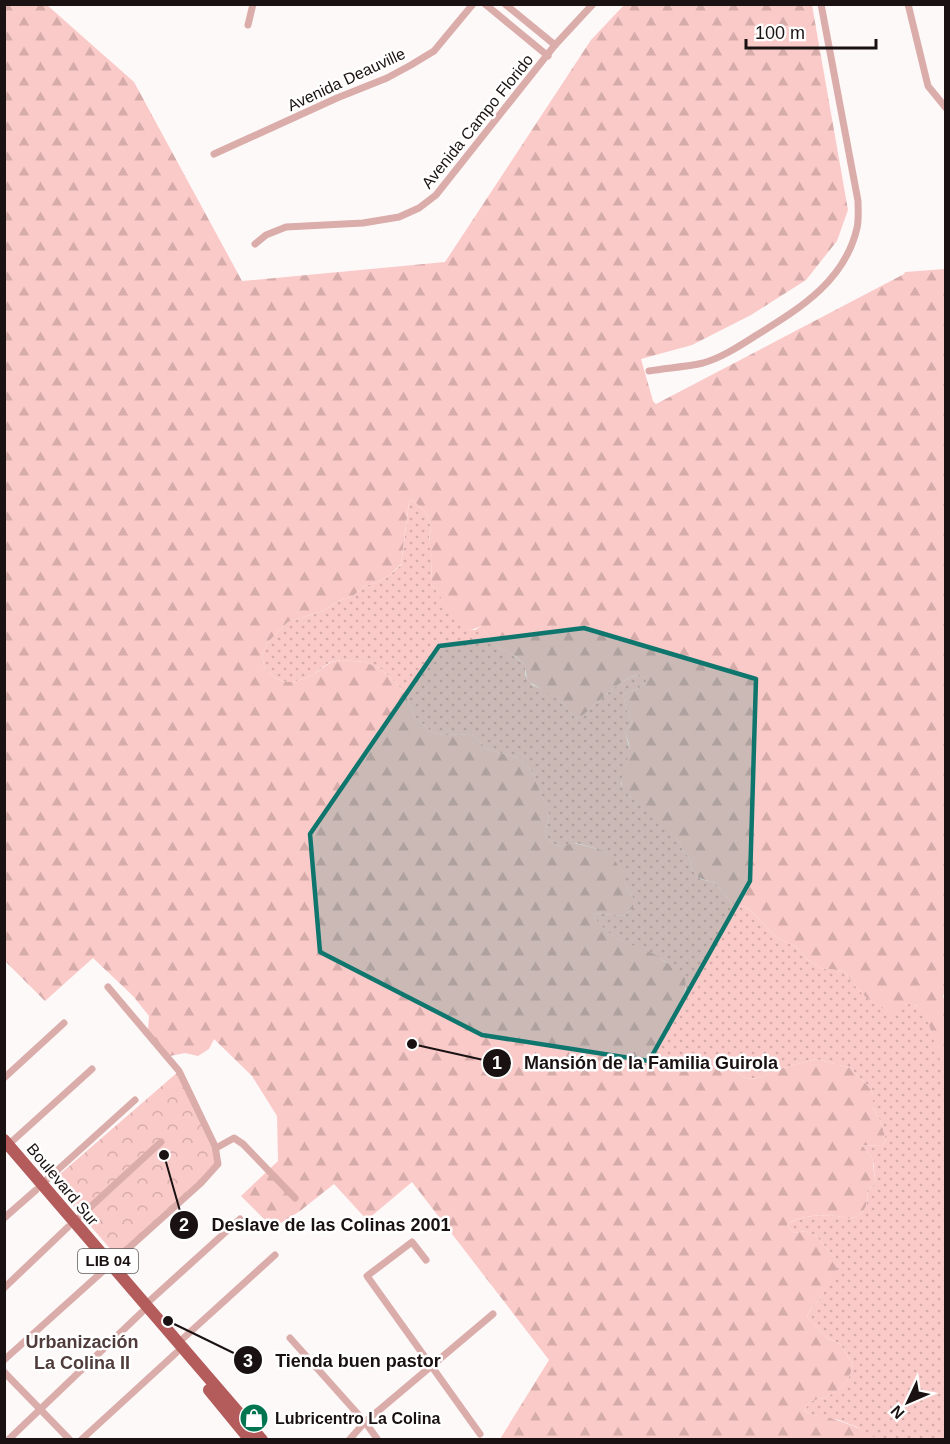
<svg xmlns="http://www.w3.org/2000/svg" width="950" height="1444" font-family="Helvetica,sans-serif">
	<defs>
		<pattern id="grass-dots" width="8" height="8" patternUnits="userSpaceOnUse" patternTransform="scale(1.5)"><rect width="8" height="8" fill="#facac8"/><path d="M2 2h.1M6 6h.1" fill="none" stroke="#d6acab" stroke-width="1.8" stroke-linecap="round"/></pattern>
		<pattern id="forest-firs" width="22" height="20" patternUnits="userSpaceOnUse" patternTransform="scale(1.5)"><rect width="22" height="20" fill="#facac8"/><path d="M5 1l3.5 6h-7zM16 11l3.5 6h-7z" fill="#d6acab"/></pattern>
		<pattern id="park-crowns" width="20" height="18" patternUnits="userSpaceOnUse" patternTransform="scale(1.5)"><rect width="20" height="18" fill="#facac8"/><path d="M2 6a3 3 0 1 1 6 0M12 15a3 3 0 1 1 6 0" fill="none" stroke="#d6acab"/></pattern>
	</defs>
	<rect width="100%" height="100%" fill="#fef9f9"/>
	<path fill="url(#grass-dots)" d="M412 499 425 512 431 526 429 539 432 558 431 584 466 629 475 630 481 626 497 647 513 655 525 665V675L532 685 546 691 559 700 577 719C594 709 620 676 640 675L646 679V682L638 689 623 694 626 708 632 723 625 732 630 751 621 784 630 796 657 819 680 843 683 851 689 857 692 870 700 879 715 883 731 902 749 909 777 938 795 946 808 960 821 968 844 971C857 990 871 1005 893 1012L904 1005 912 1003C936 1016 931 1048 946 1068L945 1439H876L857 1427 839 1420 812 1415 804 1411 810 1401C832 1397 849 1388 853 1364L840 1344 826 1337 807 1317 811 1308 819 1300 836 1269V1259L816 1236 805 1231 794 1233 787 1225C796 1216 824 1214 836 1216 840 1216 845 1219 850 1218 864 1217 870 1203 867 1190L875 1184C876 1177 873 1170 874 1161L862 1145 881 1146 886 1141 881 1122 873 1108V1095L871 1089 850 1068 816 1059 786 1067 758 1078 747 1079 713 1058 700 1060 685 1067 669 1064 637 1066 636 1065 662 1041 661 1030C677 1009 701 987 674 965L672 966C646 946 611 946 593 915L594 913 623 916 632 909 633 898 626 885 621 871 606 851 576 843 559 847 552 843 545 835 549 814 531 770 519 758 487 749 472 734 444 735 433 733 414 716 407 698 398 685 381 669 365 662 341 660 330 662 310 677 293 682H286L275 678 264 666 262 654 268 642 288 622 323 611 339 601 353 596 365 586 378 582 391 574 401 565 408 511 409 502Z"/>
	<path fill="url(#forest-firs)" d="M4 5H47L134 82 242 281 445 262 591 40 624 5H812L848 210 837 241 806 280 751 315 692 345 641 359 653 401 656 404 904 274 905 272 945 269 946 987 943 997 946 1000 945 1068C930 1046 937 1027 916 1005L907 1004 893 1013C871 1005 857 990 844 971L821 968 808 960 795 946 777 938 749 909 731 902 715 883 699 878 692 870 689 857 683 851 680 843 623 789 621 779C624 774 628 758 629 751 631 746 627 738 625 732L632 723 626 708 623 694 638 689 646 682 645 678 639 675C620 676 594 709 577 719L559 700 528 681 524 664 515 656 497 647 481 626C475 628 469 633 463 627L431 584 432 558 429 542 431 526 425 512 412 499 409 502 401 564 391 574 378 582 365 586 353 596 339 601 323 611 288 622 268 642 262 654 264 666 275 678 286 682H293L310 677 331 662 341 660 365 662 381 669 398 685 407 698 414 716 433 733 444 735 472 734 487 749 519 758 531 770 549 813 545 835 552 843 559 847 573 843 606 851 614 859 623 874 626 885 633 898V908L623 916 594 913V917C612 941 626 942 652 953 660 957 668 966 676 965 689 978 688 988 679 1003 676 1008 679 1006 676 1012 673 1018 665 1024 661 1030L662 1041 636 1065 637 1066 669 1064 685 1067 700 1060 713 1058 747 1079 758 1078 786 1067 816 1059 850 1068 871 1089 873 1095V1108L881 1122 886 1141 881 1146 862 1145 874 1161C872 1170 876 1176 875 1184L867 1190C870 1203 864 1217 850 1218 845 1219 840 1216 836 1216 824 1214 795 1216 787 1225L794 1233 805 1231 816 1236 836 1259V1270L819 1300 811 1308 807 1317 826 1337 840 1344 853 1364C849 1388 832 1397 810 1401L804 1411C811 1416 819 1415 827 1417 845 1423 861 1427 876 1439H500L549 1360 412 1182 367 1220 334 1184 300 1211 273 1228 241 1196 278 1161 277 1116 252 1076 214 1039 209 1049 198 1056 185 1053 170 1056 148 1030 149 1016 133 996 93 958 45 1001 5 961Z"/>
	<polygon fill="url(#park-crowns)" points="179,1071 218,1155 212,1172 118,1258 52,1181"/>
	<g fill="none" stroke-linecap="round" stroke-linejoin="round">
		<g stroke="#dbadaa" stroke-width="7">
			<polyline points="485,4 548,56"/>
			<polyline points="505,4 555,45"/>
			<polyline points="908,4 928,86 946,108"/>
			<polyline points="248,25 253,4"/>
			<polyline points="214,154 337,98 387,78 411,65 434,51 473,4"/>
			<polyline points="255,244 266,235 286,227 363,223 399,217 419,208 436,195 555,45 593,4"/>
			<path d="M649 371C666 368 686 367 703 363 724 357 742 344 760 333 802 307 845 280 857 228 859 220 858 210 858 201L821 4"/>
			<polyline points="4,1078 64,1023"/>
			<polyline points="8,1145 92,1069"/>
			<polyline points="216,1148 234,1138 243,1144 295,1198"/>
			<polyline points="42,1184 135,1100"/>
			<polyline points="4,1218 36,1190"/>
			<polyline points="74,1222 161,1142"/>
			<polyline points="426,1260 412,1242 367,1276 480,1434"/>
			<polyline points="4,1288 68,1227"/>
			<polyline points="145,1305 240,1219"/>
			<polyline points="290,1338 365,1422 378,1440"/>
			<polyline points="178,1343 275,1255"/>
			<polyline points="4,1360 201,1183 218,1164 215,1146 179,1071 108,987"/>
			<polyline points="4,1372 70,1440"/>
			<polyline points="8,1440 142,1312"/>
			<polyline points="81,1440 176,1353"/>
			<polyline points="349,1440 365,1422 493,1314"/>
		</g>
		<g stroke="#b35c5b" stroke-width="12">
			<polyline points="4,1140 262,1440"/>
			<polyline points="209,1390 250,1440"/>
		</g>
	</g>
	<path fill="#0f766e" fill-opacity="0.2" stroke="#0f766e" stroke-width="4.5" stroke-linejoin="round" d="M584 628 756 679 750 881 649 1061 482 1035 320 952 310 834 439 646Z"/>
	<defs>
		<g id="shop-disc" transform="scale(1.5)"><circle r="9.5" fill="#007550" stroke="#fff"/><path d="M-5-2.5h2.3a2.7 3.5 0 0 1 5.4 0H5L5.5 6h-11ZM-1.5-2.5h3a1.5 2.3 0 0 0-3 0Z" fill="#fff"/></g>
	</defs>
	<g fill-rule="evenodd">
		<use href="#shop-disc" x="254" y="1418"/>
	</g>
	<g text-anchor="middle" stroke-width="5" stroke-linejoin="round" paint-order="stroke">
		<rect fill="#fff" stroke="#5f5959" stroke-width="1.5" x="78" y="1249" width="60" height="24" rx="4.5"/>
		<g font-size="15" font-weight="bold" fill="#1a1212">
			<text x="108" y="1266">LIB 04</text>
		</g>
		<g font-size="16" fill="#1a1212" stroke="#fff">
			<text transform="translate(346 79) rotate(-25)" y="6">Avenida Deauville</text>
			<text transform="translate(477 121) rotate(-51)" y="6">Avenida Campo Florido</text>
			<text transform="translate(63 1184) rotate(50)" y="6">Boulevard Sur</text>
		</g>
		<g font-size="16" font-weight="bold" fill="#1a1212" stroke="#fff" text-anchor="start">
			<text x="275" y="1424">Lubricentro La Colina</text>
		</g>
		<g font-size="18" font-weight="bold" fill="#4f3c3b" stroke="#fff">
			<text x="82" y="1348">Urbanización<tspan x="82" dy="21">La Colina II</tspan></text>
		</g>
	</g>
	<path fill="none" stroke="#1a1212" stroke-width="2" d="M412 1044L497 1063M164 1155L184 1225M168 1321L248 1360"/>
	<g fill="#1a1212" stroke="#fff" stroke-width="2">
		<circle cx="412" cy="1044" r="6"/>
		<circle cx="164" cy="1155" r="6"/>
		<circle cx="168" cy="1321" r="6"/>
		<circle cx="497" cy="1063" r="15"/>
		<circle cx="184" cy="1225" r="15"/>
		<circle cx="248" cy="1360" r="15"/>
	</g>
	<g font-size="18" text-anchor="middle" font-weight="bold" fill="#fff">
		<text x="497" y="1069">1</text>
		<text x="184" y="1231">2</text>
		<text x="248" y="1367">3</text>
	</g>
	<g font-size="18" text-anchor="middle" font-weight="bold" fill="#1a1212" stroke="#fff" stroke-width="5" stroke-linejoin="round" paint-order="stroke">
		<text x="651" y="1069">Mansión de la Familia Guirola</text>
		<text x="331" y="1231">Deslave de las Colinas 2001</text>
		<text x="358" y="1367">Tienda buen pastor</text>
	</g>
	<rect width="950" height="1444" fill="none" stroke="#1a1212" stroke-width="12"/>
	<g transform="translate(908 1402) rotate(226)" stroke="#ffffff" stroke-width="4.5" paint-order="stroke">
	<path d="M0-4.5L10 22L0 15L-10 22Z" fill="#1a1212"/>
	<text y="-9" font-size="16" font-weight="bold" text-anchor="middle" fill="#1a1212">N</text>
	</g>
	<path d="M746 39v9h130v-9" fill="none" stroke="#1a1212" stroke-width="3"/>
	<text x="755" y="39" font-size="18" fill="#1a1212" stroke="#ffffff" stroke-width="4.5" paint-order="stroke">100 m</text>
</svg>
